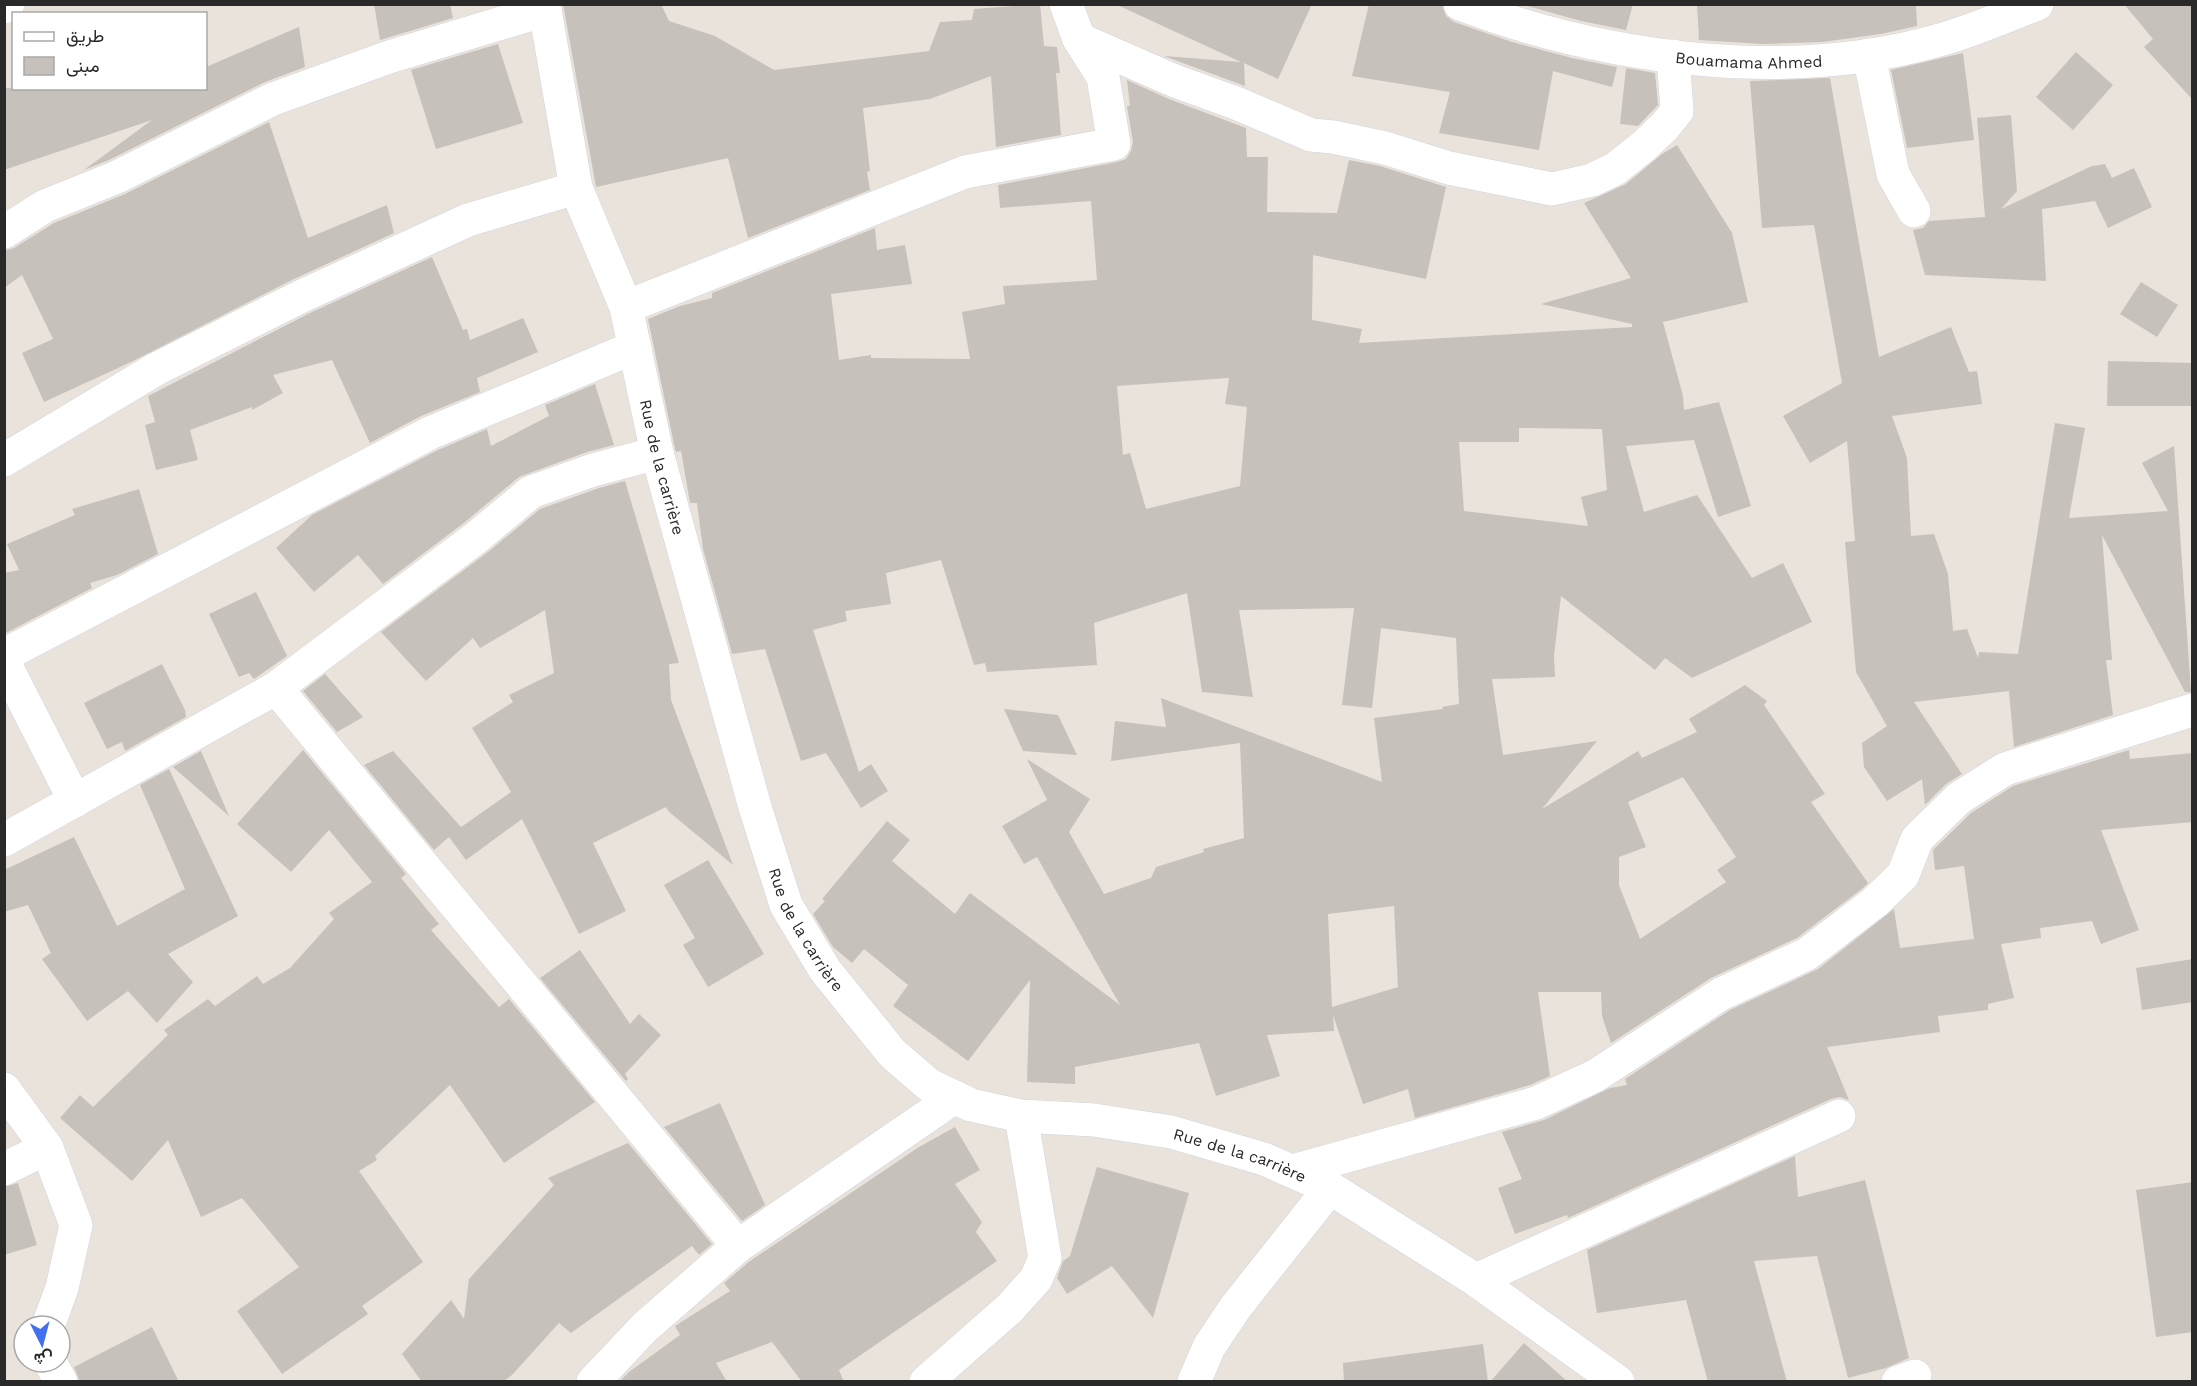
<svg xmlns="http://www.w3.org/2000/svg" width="2197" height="1386" font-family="'Work Sans',Vazirmatn,sans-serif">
	<rect width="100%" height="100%" fill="#eae3db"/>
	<g fill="#c6c1ba" fill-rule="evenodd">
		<polygon points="374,4 450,4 453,18 380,40"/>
		<polygon points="563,4 661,4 669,21 715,36 774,70 929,51 940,22 972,20 974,9 1040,4 1044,46 1057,47 1060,73 1056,73 1061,135 996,147 991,76 930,99 863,108 870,171 867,172 870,190 748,238 728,158 596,187"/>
		<polygon points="1115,4 1312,4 1278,79 1244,63 1245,86 1164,56 1241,62"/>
		<polygon points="1369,4 1442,4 1446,16 1454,22 1512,42 1572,58 1617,67 1612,87 1553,71 1539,150 1439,133 1450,92 1352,76"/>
		<polygon points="1520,4 1633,4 1626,30 1581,21"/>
		<polygon points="1916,4 1917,26 1881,34 1822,42 1762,44 1699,40 1697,5"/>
		<polygon points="2124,4 2193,4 2193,100 2144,47 2153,39"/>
		<polygon points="299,27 305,67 265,82 109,160 84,170 152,120 4,170 4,88 206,88 206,67"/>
		<polygon points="498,44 523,123 436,149 411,70"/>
		<polygon points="2076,52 2113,85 2073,130 2036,97"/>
		<polygon points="1963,53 1974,140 1907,148 1891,70"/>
		<polygon points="1626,68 1655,73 1658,105 1638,126 1620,124"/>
		<polygon points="1830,78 1879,357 1951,327 1969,372 1977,371 1982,404 1892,416 1907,458 1911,536 1934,534 1948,574 1953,631 1967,629 1978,658 1979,652 2018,654 2055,423 2085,428 2069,518 2168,511 2142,463 2174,446 2191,692 2185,692 2102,535 2112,660 2106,660 2113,715 2014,747 2009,691 1914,702 1962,774 1946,784 1925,805 1922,779 1887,801 1864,767 1862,743 1887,726 1856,672 1845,542 1855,541 1847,441 1810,463 1783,416 1842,383 1814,225 1762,228 1750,81"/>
		<path d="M1127 80 1169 99 1246 128 1247 157H1268L1267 212 1337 213 1349 160 1380 166 1446 187 1426 279 1313 255 1312 320 1362 329 1359 343 1632 327V324L1541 304 1631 278 1584 203 1626 184 1662 154 1677 145 1732 233 1748 302 1663 322 1683 396 1684 410 1719 402 1751 506 1718 517 1694 440 1626 446 1644 512 1697 495 1752 578 1783 563 1812 622 1692 678 1665 658 1655 670 1561 596 1554 656 1555 677 1492 679 1503 755 1597 741 1542 809 1638 751 1642 758 1697 732 1689 719 1745 685 1767 701 1764 705 1825 794 1811 802 1868 883 1863 888 1797 938 1711 978 1611 1043 1602 1016 1601 992H1538L1550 1076 1530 1085 1415 1118 1408 1089 1363 1104 1333 1015 1334 1031 1267 1035 1280 1076 1216 1096 1199 1043 1075 1067V1084L1027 1082 1030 980 968 1061 893 1006 908 985 864 949 852 963 833 947 813 914 825 901 822 899 887 821 910 840 892 861 955 914 970 893 1120 1005 1037 857 1024 864 1002 826 1047 800 1027 759 1090 799 1069 832 1104 894 1151 878 1156 867 1204 852 1203 849 1244 838 1240 743 1111 761 1115 721 1166 727 1161 698 1382 782 1374 718 1443 709 1442 707 1459 704 1456 638 1381 628 1372 708 1342 705 1354 608 1239 610 1253 697 1202 692 1187 593 1094 623 1097 665 987 672 985 663 974 665 941 560 886 573 891 604 845 611 847 621 813 630 859 772 871 764 888 791 861 808 826 753 801 761 765 649 732 654 703 549 697 503H690L681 451 676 452 675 449 648 319 680 306 712 298V293L875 228 877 250 905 245 912 284 831 294 839 360 871 355V358L970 359 962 312 1005 304 1003 286 1097 280 1091 201 1000 208 998 185 1117 162 1126 159 1131 151 1133 142 1127 106H1130ZM1229 378 1225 404 1247 407 1240 486 1146 509 1130 453 1123 455 1117 386ZM1519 428 1602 429 1607 490 1581 497 1588 526 1464 511 1459 442H1519ZM1683 777 1736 857 1717 870 1726 882 1640 939 1619 885V857L1646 847 1628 802ZM1394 906 1398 987 1332 1007 1328 914Z"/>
		<polygon points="2011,115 2017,191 2001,209 2092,166 2105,164 2112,178 2134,168 2152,207 2108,228 2095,201 2042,209 2046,281 1925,275 1913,230 1923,228 1929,221 1985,217 1977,118"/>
		<polygon points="269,122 308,238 387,205 394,233 294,279 131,362 44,402 22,353 53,339 22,275 4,288 4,251 14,248 54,223 125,194"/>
		<polygon points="432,257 463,330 467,329 470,340 523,318 538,352 477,378 480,392 421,416 370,443 332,360 273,375 283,393 252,410 252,407 190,430 198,460 156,470 145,425 155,422 148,396 310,313"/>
		<polygon points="2141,282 2178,305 2157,337 2120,314"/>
		<polygon points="2108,361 2193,363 2193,406 2107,406"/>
		<polygon points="595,384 614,445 587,452 519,477 465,522 383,584 358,555 314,592 276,548 312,515 438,450 487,429 491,446 549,416 545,405"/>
		<polygon points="625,481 679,663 669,664 671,700 733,865 668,811 666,807 593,843 626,911 579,934 522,819 466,860 449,837 434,850 364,765 393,751 461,827 454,832 511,792 472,728 513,702 509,695 554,673 545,610 480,648 473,638 426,681 381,632 488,552 540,509 599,488"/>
		<polygon points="139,489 158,554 117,575 90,583 92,588 4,634 4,573 19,570 7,544 75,515 72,509"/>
		<polygon points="256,592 287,656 254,679 249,673 239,677 209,614"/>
		<polygon points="162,664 185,710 186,717 125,751 122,742 107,749 84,703"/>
		<polygon points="325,674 363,717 337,732 303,691"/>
		<polygon points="1004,709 1058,715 1077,755 1023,751"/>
		<polygon points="303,750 406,874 401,878 439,924 431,930 499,1007 509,999 595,1102 504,1163 450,1085 375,1156 377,1160 359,1171 423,1262 362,1306 368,1314 282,1374 237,1311 299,1267 242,1198 201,1217 168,1140 132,1181 60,1118 80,1095 93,1107 168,1035 164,1030 208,999 215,1006 257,976 263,984 290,968 334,919 329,913 372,882 329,830 291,872 237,824"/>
		<polygon points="2129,750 2130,759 2193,753 2193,822 2101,830 2139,930 2101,944 2092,921 2040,928 2041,938 2001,944 2014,998 1988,1004 1988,1010 1938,1016 1940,1032 1827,1047 1849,1100 1840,1097 1831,1099 1568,1218 1567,1215 1515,1234 1498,1188 1522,1179 1502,1132 1544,1120 1610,1088 1627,1085 1625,1079 1730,1010 1818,969 1894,909 1900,948 1974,939 1964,866 1935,870 1933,850 1971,813 2013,786"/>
		<polygon points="201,751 229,816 173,767"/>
		<polygon points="169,769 238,916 168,954 193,982 157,1023 128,991 87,1021 42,959 51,953 28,905 4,912 4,870 74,837 117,926 185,889 140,785"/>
		<polygon points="708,860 764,954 708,987 683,945 695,938 664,885"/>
		<polygon points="580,950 630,1024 639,1014 661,1035 625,1074 628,1079 626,1081 540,978"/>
		<polygon points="2193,959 2193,1002 2142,1010 2136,968"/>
		<polygon points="720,1103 765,1205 742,1221 664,1127"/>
		<polygon points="955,1127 980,1170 955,1184 982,1222 976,1232 997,1261 839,1370 844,1382 802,1382 772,1342 716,1363 727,1382 619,1382 629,1372 680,1335 675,1326 730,1291 724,1283 750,1261 919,1147"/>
		<polygon points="628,1143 712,1244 699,1255 692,1246 571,1333 559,1323 512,1375 503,1382 422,1382 402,1354 451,1300 464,1319 469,1279 554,1185 548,1178"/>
		<polygon points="1795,1156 1798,1197 1865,1180 1909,1358 1886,1368 1848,1378 1817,1256 1754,1261 1787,1382 1708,1382 1686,1300 1597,1313 1587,1250"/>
		<polygon points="1097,1167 1189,1193 1153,1318 1112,1266 1067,1294 1057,1278 1063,1261 1070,1256"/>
		<polygon points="2193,1182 2193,1332 2156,1337 2136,1190"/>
		<polygon points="18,1183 37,1245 4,1255 4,1187"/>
		<polygon points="152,1327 179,1382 80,1382 74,1367"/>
		<polygon points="1524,1343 1568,1382 1490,1382"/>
		<polygon points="1483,1344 1488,1382 1344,1382 1343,1363"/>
	</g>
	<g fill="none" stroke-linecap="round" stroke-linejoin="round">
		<g stroke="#d0d5e1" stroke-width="34">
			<g id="minor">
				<path id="s1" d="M544 4 576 188 626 307 657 453 755 807 786 905 825 970 892 1053 929 1085 971 1105 1021 1116 1094 1120 1171 1132 1264 1159 1330 1188 1476 1280 1618 1382"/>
				<path id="s2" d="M1460 4C1608 60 1790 84 1943 39 1975 30 2006 16 2037 4"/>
				<polyline points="4,7 8,4"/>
				<polyline points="1079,39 1175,81 1236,103 1311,135 1333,137 1385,148 1449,168 1552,189 1592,180 1615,169 1644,146 1665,126 1677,111 1673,56"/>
				<polyline points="1869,55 1893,174 1914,211"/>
				<polyline points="4,232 45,206 117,177 273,99 389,57 545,10"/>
				<polyline points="626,307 965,172 1114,144 1103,77 1079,39 1066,4"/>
				<polyline points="4,460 156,369 302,296 468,220 576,188"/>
				<polyline points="4,655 430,433 635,347"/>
				<polyline points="4,662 75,801"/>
				<polyline points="276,688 738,1246"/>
				<polyline points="4,840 276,688 477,537 531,492 593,470 657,453"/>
				<polyline points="4,1089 47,1148 76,1225 62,1288 48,1326"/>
				<polyline points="4,1169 47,1148"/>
				<polyline points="1293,1171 1536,1103 1595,1076 1721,994 1807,954 1875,902 1903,875 1917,839 1959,798 2005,769 2192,710"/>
				<polyline points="1476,1280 1839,1116"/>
				<polyline points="50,1362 61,1382"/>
				<polyline points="593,1382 645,1327 738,1246 955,1097"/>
				<polyline points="926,1382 1009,1309 1036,1279 1045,1258 1021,1116"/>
				<polyline points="1194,1382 1209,1347 1235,1308 1330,1188"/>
				<polyline points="1898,1382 1915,1376"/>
			</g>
		</g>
		<use href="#minor" stroke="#fff" stroke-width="33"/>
	</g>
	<g text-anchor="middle" stroke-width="5" stroke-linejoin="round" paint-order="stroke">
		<g font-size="16" fill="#292929" stroke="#fff">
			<text dy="6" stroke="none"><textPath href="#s2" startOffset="296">Bouamama Ahmed</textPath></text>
			<text dy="6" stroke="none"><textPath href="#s1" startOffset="480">Rue de la carrière</textPath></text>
			<text dy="6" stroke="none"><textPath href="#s1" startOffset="966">Rue de la carrière</textPath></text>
			<text dy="6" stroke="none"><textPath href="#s1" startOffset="1488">Rue de la carrière</textPath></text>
		</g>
	</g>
	<rect width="2197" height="1386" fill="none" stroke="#292929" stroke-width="12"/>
	<rect x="12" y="12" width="195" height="78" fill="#ffffff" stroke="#a9a9a9" stroke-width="1.5"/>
	<rect x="24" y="32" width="30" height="9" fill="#ffffff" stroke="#a9a9a9" stroke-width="1.5"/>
	<text x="66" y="42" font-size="18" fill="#292929">طريق</text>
	<rect x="24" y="57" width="30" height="18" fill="#c6c1ba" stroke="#a9a9a9" stroke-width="1.5"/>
	<text x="66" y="72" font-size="18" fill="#292929">مبنى</text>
	<g transform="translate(42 1344) rotate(174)"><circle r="28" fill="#ffffff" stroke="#a9a9a9" stroke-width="1.5"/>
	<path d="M0-4.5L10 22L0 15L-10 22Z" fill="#4370ef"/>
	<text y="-9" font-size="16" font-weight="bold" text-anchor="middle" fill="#292929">ش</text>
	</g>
</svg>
